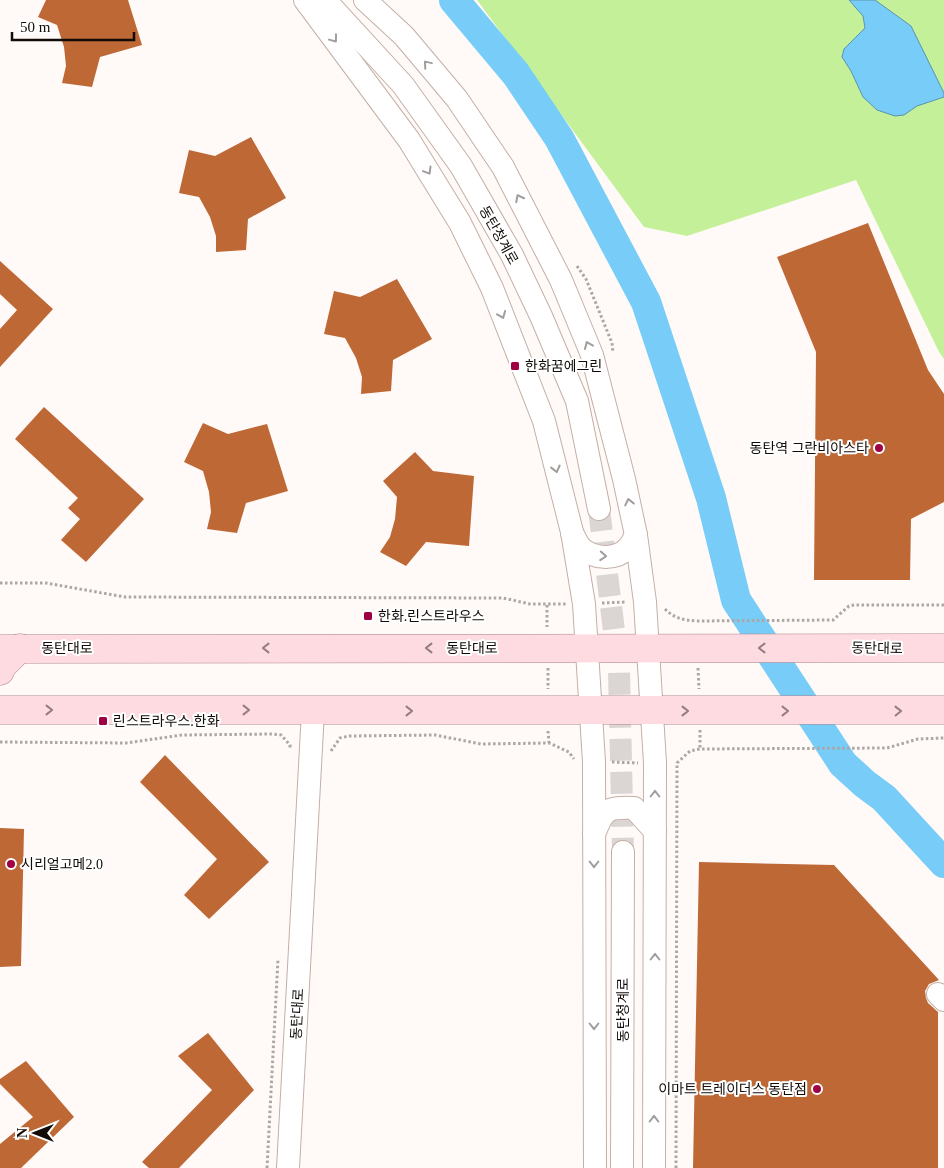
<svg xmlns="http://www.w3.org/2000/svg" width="944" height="1168" font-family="'Times New Roman','Noto Sans KR',serif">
	<rect width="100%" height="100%" fill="#fffaf8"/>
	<polygon fill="#c5f09a" points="477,0 944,0 944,359 939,352 856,180 687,236 644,227"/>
	<polygon fill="#77cdf7" stroke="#5993af" points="849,0 875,0 911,26 944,93 944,97 917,106 904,115 895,116 877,110 863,97 851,71 842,57 844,49 865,28 863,16"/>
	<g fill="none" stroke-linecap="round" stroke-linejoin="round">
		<polyline stroke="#77cdf7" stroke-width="30" points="454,0 516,74 559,138 646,302 711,498 736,600 843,764 865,784 884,798 944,863"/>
	</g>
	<g fill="#be6836">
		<polygon points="46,0 128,0 142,45 100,57 92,87 62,83 66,66 64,47 57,25 38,17"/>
		<polygon points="251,137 286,198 248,219 246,250 216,252 216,236 210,217 199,197 179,193 189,150 215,156"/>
		<polygon points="868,223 928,370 944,394 944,502 911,519 910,580 814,580 816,352 777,257"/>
		<polygon points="0,261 53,309 0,367 0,329 17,310 0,294"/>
		<polygon points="397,279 432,339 393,360 391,391 361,394 362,377 356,358 345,338 324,334 334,291 360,297"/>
		<polygon points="44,407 144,499 86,562 61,540 80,519 68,508 78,498 15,439"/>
		<polygon points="203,423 228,434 267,424 288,491 246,503 237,533 207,529 211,512 209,492 203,471 184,462"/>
		<polygon points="415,452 433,471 474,476 469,546 426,542 406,566 380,552 390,537 395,519 397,497 383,481"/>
		<polygon points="165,755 269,862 209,919 184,895 217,859 140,782"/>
		<polygon points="0,828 24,829 21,966 0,967"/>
		<polygon points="699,862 834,865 939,980 929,984 925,991 926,998 928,1003 938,1012 938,1168 693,1168"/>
		<polygon points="208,1033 254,1090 179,1168 149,1168 142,1162 212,1090 178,1056"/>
		<polygon points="26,1061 74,1117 21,1168 0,1168 0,1144 33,1117 0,1084 0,1079"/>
	</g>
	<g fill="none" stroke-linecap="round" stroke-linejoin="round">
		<polyline stroke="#dbd6d4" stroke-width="22" stroke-dasharray="22 11" stroke-linecap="butt" points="599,509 619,671 623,852"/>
		<g stroke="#c3afa5" stroke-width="24">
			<g id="minor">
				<polyline points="305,0 409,140 460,223 492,288 544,421 572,532 584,604 594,762 595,1168"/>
				<polyline points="325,0 403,85 461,166 512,255 541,316 577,401 599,509"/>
				<polyline points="365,0 404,36 457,99 503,167 561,280 592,355 624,479 636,535 645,602 655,763 654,1168"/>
				<path d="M572 533C575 538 577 543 580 547 593 559 615 561 628 548 631 545 634 539 636 535"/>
				<path d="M594 834C604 809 606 807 634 808L655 831"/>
				<polyline points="938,994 944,1000"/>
				<polyline points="288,1168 313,711"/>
				<polyline points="622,1168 623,852"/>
			</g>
		</g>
		<g stroke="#ab8387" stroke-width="29">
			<g id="major">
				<polyline points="0,649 944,648"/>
				<polyline points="0,671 2,666 20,648"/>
				<polyline points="0,710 944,710"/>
			</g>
		</g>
		<g stroke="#aca7a4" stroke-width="3" stroke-dasharray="2.5 2.5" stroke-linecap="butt">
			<polyline points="577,266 586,279 612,343 613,353"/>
			<polyline points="0,583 46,583 125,597 503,598 530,604 566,604"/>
			<polyline points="602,603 626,602"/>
			<polyline points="547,605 547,627"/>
			<path d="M665 609C675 619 684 620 697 621L833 620 849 606 854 605H944"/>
			<polyline points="548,668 548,689"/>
			<polyline points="698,668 699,689"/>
			<polyline points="700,730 700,749"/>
			<polyline points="548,731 549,743"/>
			<polyline points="0,742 126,743 182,735 272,734 281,735 290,745 290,748"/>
			<polyline points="331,751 340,738 349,736 435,735 481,744 549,743 569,752 574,759"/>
			<polyline points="612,762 638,763"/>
			<polyline points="267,1168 278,959"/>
			<polyline points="676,1168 677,763 690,751 700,749 887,748 918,739 944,738"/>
		</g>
		<use href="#minor" stroke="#fff" stroke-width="22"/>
		<use href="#major" stroke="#fedbe0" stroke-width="28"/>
	</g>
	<defs><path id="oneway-chevron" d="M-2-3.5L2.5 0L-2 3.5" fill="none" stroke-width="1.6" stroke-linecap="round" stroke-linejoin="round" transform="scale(1.25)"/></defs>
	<g stroke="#a09d9c">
		<use href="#oneway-chevron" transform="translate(334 39) rotate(53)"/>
		<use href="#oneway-chevron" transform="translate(427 64) rotate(-130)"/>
		<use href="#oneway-chevron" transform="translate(428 171) rotate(59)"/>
		<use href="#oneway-chevron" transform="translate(519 198) rotate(-117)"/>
		<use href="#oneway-chevron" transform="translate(502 315) rotate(68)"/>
		<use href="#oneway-chevron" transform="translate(588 345) rotate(-113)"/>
		<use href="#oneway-chevron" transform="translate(556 469) rotate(76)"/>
		<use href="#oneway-chevron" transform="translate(629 502) rotate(-102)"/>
		<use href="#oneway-chevron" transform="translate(603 556) rotate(4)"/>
		<use href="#oneway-chevron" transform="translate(655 794) rotate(-90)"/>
		<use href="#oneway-chevron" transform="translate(594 864) rotate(90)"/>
		<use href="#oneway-chevron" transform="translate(655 957) rotate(-90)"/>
		<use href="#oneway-chevron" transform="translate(594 1026) rotate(90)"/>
		<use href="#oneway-chevron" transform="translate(654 1119) rotate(-90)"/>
	</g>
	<g stroke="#947d7f">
		<use href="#oneway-chevron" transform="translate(266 648) rotate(180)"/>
		<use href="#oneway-chevron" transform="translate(429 648) rotate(180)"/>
		<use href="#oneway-chevron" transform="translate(762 648) rotate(180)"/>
		<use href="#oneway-chevron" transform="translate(49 710)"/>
		<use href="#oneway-chevron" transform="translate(246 710)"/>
		<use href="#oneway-chevron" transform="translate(409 711)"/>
		<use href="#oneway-chevron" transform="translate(685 711)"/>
		<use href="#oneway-chevron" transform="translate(785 711)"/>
		<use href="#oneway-chevron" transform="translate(898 711) rotate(-1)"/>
	</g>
	<g fill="#9f0143" stroke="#fff" stroke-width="2">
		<rect x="510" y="361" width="10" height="10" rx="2.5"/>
		<circle cx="879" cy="448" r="5"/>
		<rect x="363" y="611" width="10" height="10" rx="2.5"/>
		<rect x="98" y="716" width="10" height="10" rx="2.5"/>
		<circle cx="11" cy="864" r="5"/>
		<circle cx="817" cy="1089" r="5"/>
	</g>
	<g text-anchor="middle" stroke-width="4" stroke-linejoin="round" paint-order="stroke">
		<g font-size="14" fill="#120b08" stroke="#fff">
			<text transform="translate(499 235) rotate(61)" y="5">동탄청계로</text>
			<text x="67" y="653">동탄대로</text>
			<text x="472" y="653">동탄대로</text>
			<text transform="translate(877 648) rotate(1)" y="5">동탄대로</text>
			<text transform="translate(623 1010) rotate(-90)" y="5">동탄청계로</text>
			<text transform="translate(297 1014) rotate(-87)" y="5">동탄대로</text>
		</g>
		<g font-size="14" fill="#120b08" stroke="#fff" text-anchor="start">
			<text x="525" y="371">한화꿈에그린</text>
			<text x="869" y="453" text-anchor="end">동탄역 그란비아스타</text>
			<text x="378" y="621">한화.린스트라우스</text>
			<text x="113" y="726">린스트라우스.한화</text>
			<text x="21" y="869">시리얼고메2.0</text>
			<text x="807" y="1094" text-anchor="end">이마트 트레이더스 동탄점</text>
		</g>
	</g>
	<g transform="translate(35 1133) rotate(270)" stroke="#ffffff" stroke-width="4" paint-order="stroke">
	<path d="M0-4L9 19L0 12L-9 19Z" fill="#120b08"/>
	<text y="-8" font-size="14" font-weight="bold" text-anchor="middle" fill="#120b08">N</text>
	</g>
	<path d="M12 32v8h122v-8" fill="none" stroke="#120b08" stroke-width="2.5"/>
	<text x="20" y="32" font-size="15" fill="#120b08" stroke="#ffffff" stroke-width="4" paint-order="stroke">50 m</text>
</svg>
